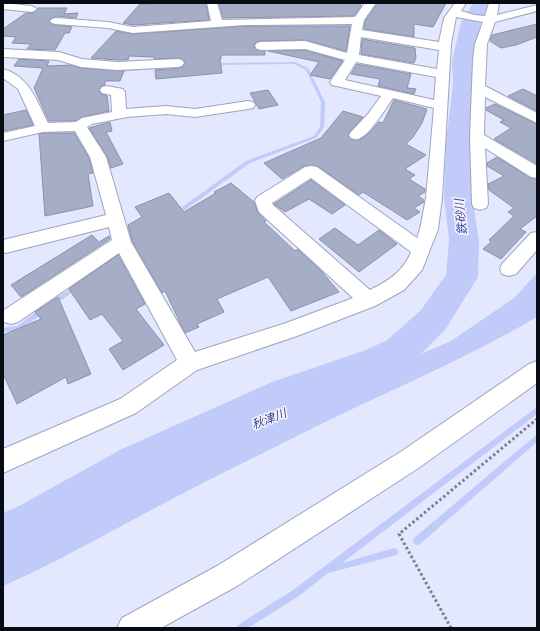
<svg xmlns="http://www.w3.org/2000/svg" width="540" height="631" font-family="'Asap Condensed','Noto Sans JP',sans-serif">
	<rect width="100%" height="100%" fill="#e3e8ff"/>
	<path fill="#c1cbf9" d="M537 273V317C461 362 378 395 299 435 252 459 205 481 159 506 107 533 56 563 3 586V513L19 506 122 449 272 382 363 351 397 336 421 354 451 341 514 298Z"/>
	<g fill="none" stroke-linecap="round" stroke-linejoin="round">
		<g fill="#c1cbf9" fill-rule="evenodd">
			<polygon points="295,62 308,68 325,102 324,127 316,138 250,163 178,215 174,215 174,213 246,161 314,136 320,127 321,102 306,70 294,64 215,65 214,65 214,63"/>
			<polygon points="154,67 155,67 155,69 121,72 107,70 105,69 107,68 121,70"/>
			<polygon points="76,285 79,287 78,288 55,305 51,305 50,303 51,301"/>
			<polygon points="41,308 45,308 46,310 45,312 20,330 3,332 3,328 17,326"/>
			<polygon points="537,407 537,414 342,563 394,548 397,549 398,552 397,555 328,573 299,596 248,628 237,628 238,625 293,590"/>
			<polygon points="537,435 537,442 420,544 417,545 414,544 413,541 414,538 535,436"/>
		</g>
		<polygon fill="#c1cbf9" fill-rule="evenodd" points="473,3 491,3 481,22 474,61 475,84 472,142 472,198 479,240 478,277 445,330 410,365 384,383 371,387 358,383 353,371 358,359 384,343 421,310 446,275 449,240 444,198 446,142 453,84 452,61 461,22"/>
	</g>
	<g fill="#a6adc7" stroke="#8b91aa">
		<polygon points="173,3 206,3 209,20 133,25 123,23 140,4"/>
		<polygon points="219,3 360,3 361,6 354,16 223,18"/>
		<polygon points="378,3 446,3 433,27 414,24 414,37 364,29 365,21"/>
		<polygon points="38,8 67,8 64,14 78,13 76,18 56,16 49,20 52,24 72,27 69,33 65,33 55,50 27,49 31,44 12,43 16,37 3,36 3,29 26,13 33,13"/>
		<polygon points="537,24 537,37 516,45 501,48 490,41 492,35"/>
		<polygon points="245,26 350,26 346,51 305,40 261,41 256,42 254,47 257,50 265,51 265,55 221,55 221,59 220,59 222,73 156,79 155,70 178,68 183,67 185,62 182,59 178,58 154,59 154,57 129,56 128,60 117,60 91,58 116,31 133,34"/>
		<polygon points="362,39 415,48 416,58 414,63 361,54"/>
		<polygon points="305,50 343,61 330,79 310,75 319,62 268,51"/>
		<polygon points="19,59 49,61 47,66 71,65 81,68 124,71 120,81 105,81 105,85 101,86 99,89 101,94 107,96 109,111 82,117 76,121 49,121 34,88 43,68 14,66"/>
		<polygon points="357,64 411,74 407,88 416,89 414,94 378,86 380,79 351,74"/>
		<polygon points="523,89 537,96 537,111 508,96"/>
		<polygon points="268,90 278,105 259,109 250,93"/>
		<polygon points="394,100 427,109 422,123 413,137 406,144 426,155 405,169 415,175 409,179 425,189 425,192 418,196 424,200 424,202 414,208 420,212 407,220 363,192 359,195 317,166 304,166 282,179 264,163 321,138 343,111 363,117 348,134 351,139 360,140 369,133 379,122 383,123"/>
		<polygon points="495,104 537,124 537,164 494,139 511,128 500,122 504,120 486,110 486,108"/>
		<polygon points="26,110 33,125 4,131 3,115"/>
		<polygon points="110,122 112,131 106,132 123,164 111,168 107,156 89,128"/>
		<polygon points="43,133 74,133 89,158 93,173 88,174 93,206 45,216 39,134"/>
		<polygon points="497,157 530,178 537,179 537,216 520,229 526,232 501,259 483,249 491,242 489,240 514,216 508,212 514,208 489,190 488,184 504,176 487,166 487,163"/>
		<polygon points="311,180 345,205 332,214 309,199 285,212 274,204"/>
		<polygon points="231,183 254,202 258,213 266,221 264,222 295,251 298,249 322,272 339,292 291,311 268,277 217,299 224,312 197,324 199,327 185,333 165,291 162,293 132,241 128,225 142,217 135,207 169,193 184,212 216,193 214,192"/>
		<polygon points="335,228 358,245 379,230 397,244 359,272 319,239"/>
		<polygon points="92,235 99,242 109,236 110,239 21,297 11,285"/>
		<polygon points="118,255 145,304 136,309 164,345 123,370 109,349 123,341 102,314 90,320 69,289"/>
		<polygon points="58,297 91,374 68,384 66,377 17,404 3,374 3,335 41,319 35,312"/>
	</g>
	<g fill="none" stroke-linecap="round" stroke-linejoin="round">
		<g stroke="#9ea4bf" stroke-width="2">
			<g id="minor">
				<polygon points="3,3 32,6 37,9 32,12 3,9"/>
				<path d="M207 3H217L222 20 355 17 365 3H376L364 20 362 30 439 42 444 18 455 3H466L461 11 475 15 485 16 489 3H499L497 15 537 5V11L495 22 487 44 485 86 537 113V123L485 97 484 135 537 166V178L531 177 485 148 488 204 486 208 480 210 474 208 472 204 470 137 473 60 475 44 483 22 456 17 451 44 442 198 438 229 422 270 404 290 375 306 297 336 197 370 136 413 3 473V449L120 399 177 360 119 253 18 322 11 324 4 322V310L112 240 109 227 6 253 3 252V240L106 215 90 157 75 131 43 132 3 141V133L35 126 18 89 3 78V69C29 76 37 101 48 123L76 122 82 118 112 112 111 95 102 93 100 90 102 87 107 86 123 89 125 92 126 109 166 106 195 109 248 101 253 102 255 105 253 108 248 109 195 117 166 114 127 117 92 124 87 127 106 157 131 242 195 352 286 323 353 298 259 212 255 201 257 197 305 167 311 166 317 167 417 238 420 229 426 198 434 108 393 98C386 108 370 134 360 138 357 140 354 139 351 138L349 135 351 132 368 114 381 96 332 85 330 82 345 60 305 49 261 50 257 49 255 46 257 43 261 42 305 41 347 53 352 24 245 25 133 33 108 28 56 24 52 23 50 21 52 19 56 18 108 22 133 27 211 21ZM361 37 439 50 437 69 359 55ZM356 62 436 77 434 100 345 80ZM311 178 411 252C403 272 388 281 370 290L273 205 272 203Z"/>
				<polygon points="3,49 59,52 82,59 117,62 178,59 182,60 184,63 182,66 178,67 117,70 81,67 58,60 3,57"/>
				<polygon points="537,232 537,250 516,274 509,276 502,274 500,269 502,264 531,233"/>
				<polygon points="537,361 537,383 420,467 237,586 161,628 117,628 122,618 217,566 402,451 529,364"/>
			</g>
		</g>
		<polyline stroke="#7a7e8e" stroke-width="3" stroke-dasharray="2.5 2.5" stroke-linecap="butt" points="451,628 399,534 537,419"/>
		<use href="#minor" fill="#fff" fill-rule="evenodd"/>
	</g>
	<g text-anchor="middle" stroke-width="3" stroke-linejoin="round" paint-order="stroke">
		<g font-size="12" font-style="italic" fill="#3c4399" stroke="#f5f6fc">
			<text transform="translate(461 217) rotate(-96)" y="4">鉄砂川</text>
			<text transform="translate(269 419) rotate(-21)" y="4">秋津川</text>
		</g>
	</g>
	<rect width="540" height="631" fill="none" stroke="#090b14" stroke-width="8"/>
</svg>
